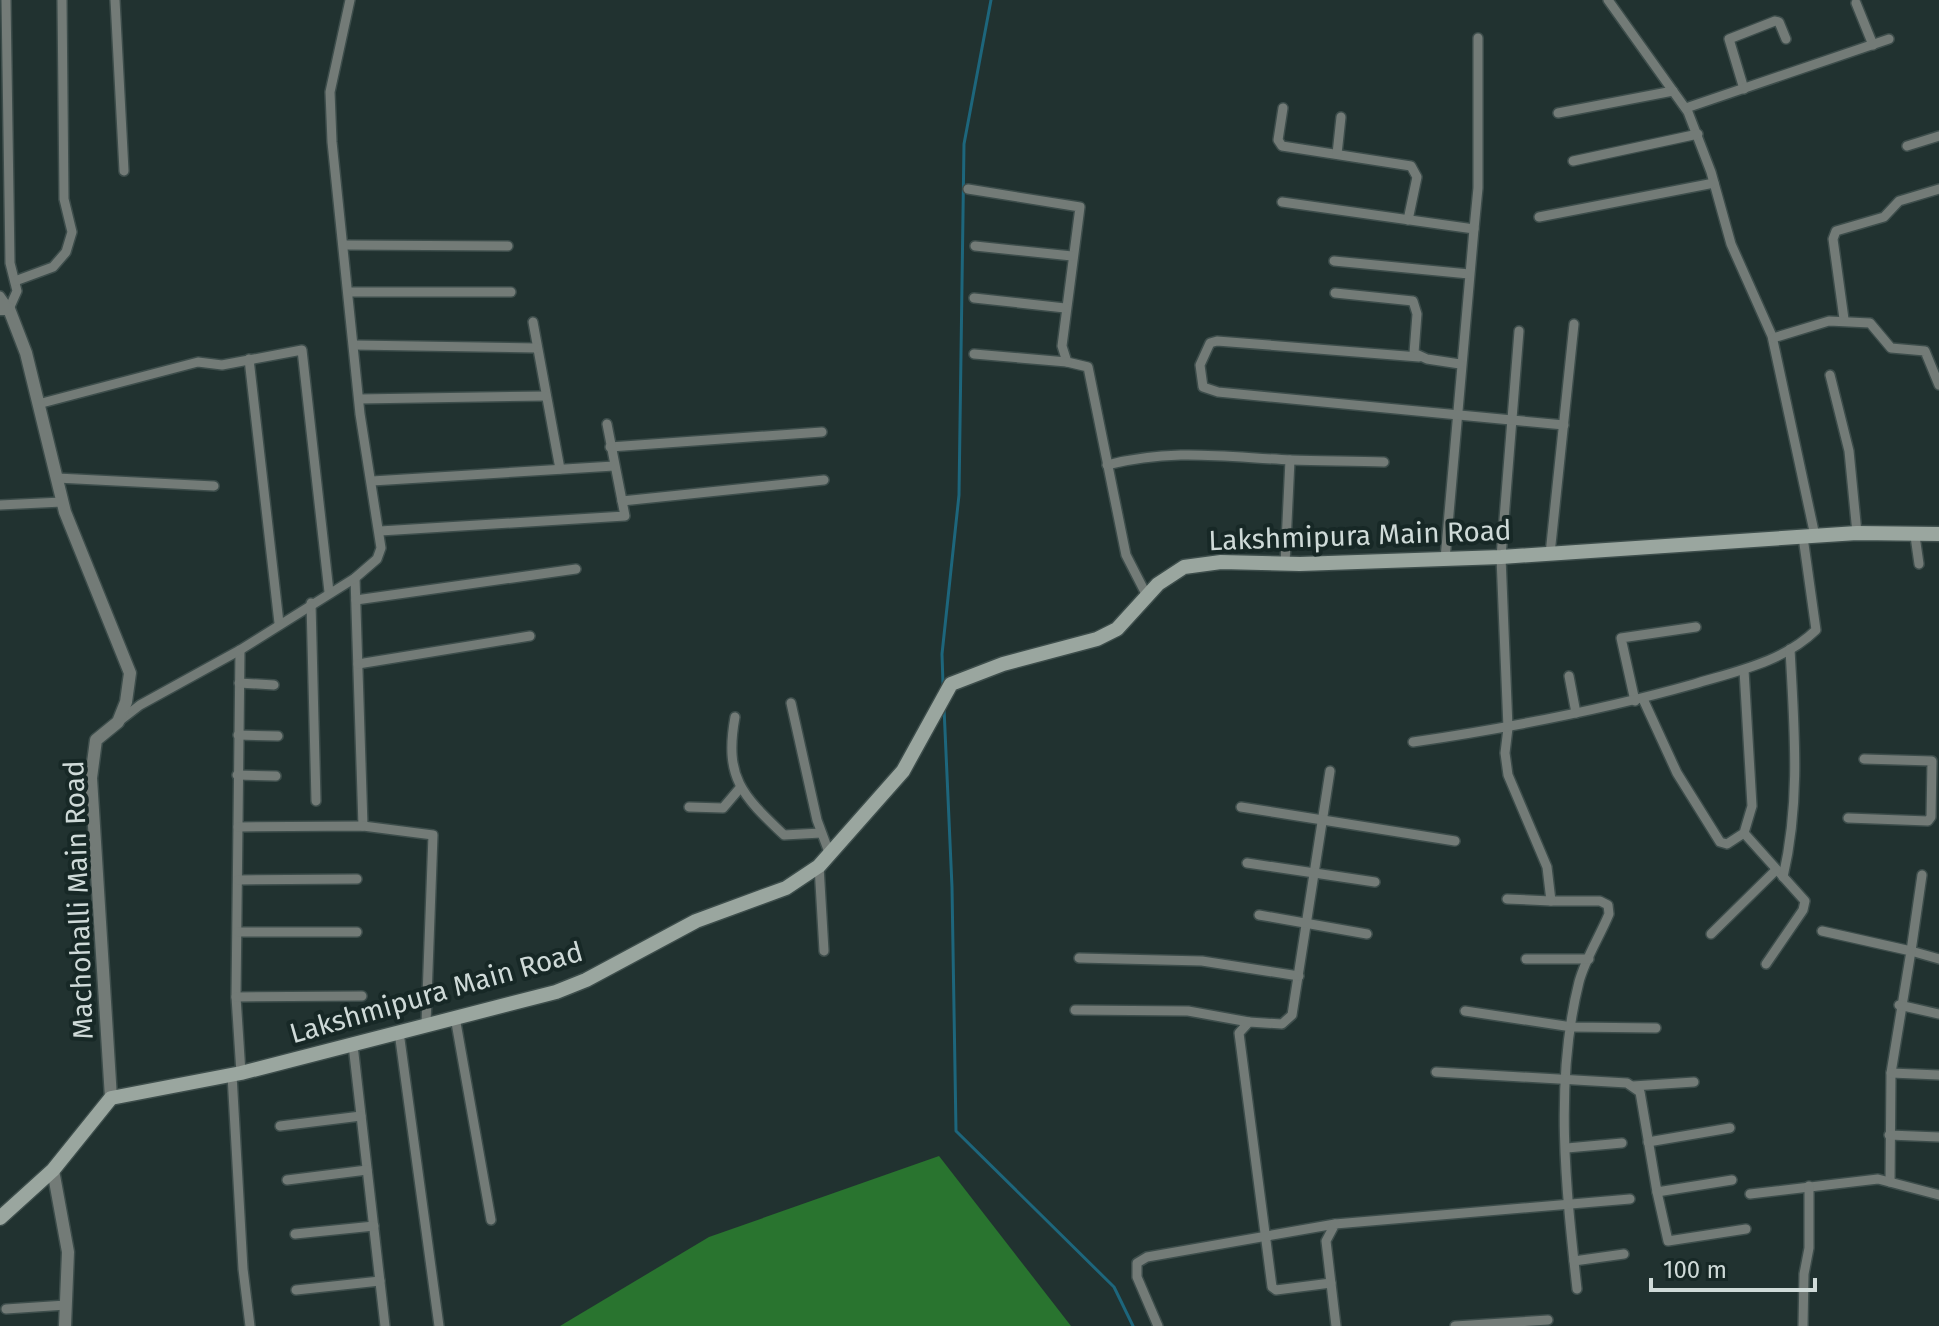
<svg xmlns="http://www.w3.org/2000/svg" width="1939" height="1326" font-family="'Fira Sans',sans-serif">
	<rect width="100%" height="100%" fill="#213230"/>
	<polygon fill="#29742f" points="939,1156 1071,1326 560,1326 709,1237"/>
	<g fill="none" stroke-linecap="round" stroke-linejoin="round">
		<g stroke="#1d667c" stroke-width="3">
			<polyline points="943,684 942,654 959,495 964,144 991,0"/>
			<polyline points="944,708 952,887 956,1131 1114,1287 1133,1326"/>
		</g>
		<g stroke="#3d4d4b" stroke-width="12">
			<g id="minor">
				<polyline points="6,0 10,263 17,291 9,309"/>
				<polyline points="115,0 124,171"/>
				<polyline points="1608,0 1688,112 1711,172 1731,244 1772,336 1815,536"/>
				<polyline points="1856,3 1873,45"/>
				<polyline points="1744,89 1729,39 1775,21 1779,22 1786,39"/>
				<polyline points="1283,108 1278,140 1282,146 1411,166 1417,177 1408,220"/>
				<polyline points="1686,108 1889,39"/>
				<polyline points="1558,113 1673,91"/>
				<polyline points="1907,146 1939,136"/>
				<polyline points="1337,154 1341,117"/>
				<polyline points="1573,161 1698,134"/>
				<polyline points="968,189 1080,207 1062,346 1067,362 1088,367 1126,555 1146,594"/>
				<polyline points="1282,202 1474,229 1445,559"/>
				<polyline points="1539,217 1714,183"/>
				<polyline points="1474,229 1478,188 1478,38"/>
				<polyline points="345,245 508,246"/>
				<polyline points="975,246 1072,256"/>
				<polyline points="1334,261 1469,274"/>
				<polyline points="15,281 53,267 66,252 72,232 64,199 62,0"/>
				<polyline points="349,292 511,292"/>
				<polyline points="1335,293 1413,301 1417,314 1414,353 1427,359 1460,364"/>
				<polyline points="0,296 9,309"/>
				<polyline points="974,298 1065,308"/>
				<polyline points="1844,319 1833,239 1836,231 1884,217 1899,201 1939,189"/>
				<polyline points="533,322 560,469"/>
				<path d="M1519 331 1501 557 1508 728 1505 753 1508 775 1547 867 1551 901H1600L1608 905 1609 914C1600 936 1585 959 1579 982 1554 1081 1566 1190 1577 1289"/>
				<polyline points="1773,338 1829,321 1870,323 1891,348 1925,351 1939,385"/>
				<polyline points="354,345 537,348"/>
				<polyline points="974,354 1067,362"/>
				<polyline points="1419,357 1217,341 1210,343 1200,365 1203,387 1218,392 1564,425"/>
				<polyline points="249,359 279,623"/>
				<polyline points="1830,375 1849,451 1857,533"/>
				<polyline points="359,399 546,396"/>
				<polyline points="38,404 198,362 222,365 302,350 329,592"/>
				<polyline points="610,447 822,432"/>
				<path d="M1107 465C1173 448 1225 457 1291 460 1322 461 1353 461 1384 462"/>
				<polyline points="57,478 214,486"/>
				<polyline points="372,481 614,466"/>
				<polyline points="622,501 824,480"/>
				<polyline points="0,505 62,502"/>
				<polyline points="380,531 625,516 607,424"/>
				<polyline points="1915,536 1919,564"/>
				<polyline points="1550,554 1574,324"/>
				<polyline points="1285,564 1290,460"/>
				<polyline points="355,578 363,826"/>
				<polyline points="356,600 576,569"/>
				<polyline points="311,603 316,801"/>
				<polyline points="240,650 236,997 241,1073"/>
				<polyline points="358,664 530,636"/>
				<polyline points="1569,676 1576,713"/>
				<polyline points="239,683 274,685"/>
				<polyline points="1643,699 1677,773 1720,842 1727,844 1744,833 1752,806 1744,670"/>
				<polyline points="1635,701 1621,638 1696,627"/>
				<polyline points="791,703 817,820 830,855"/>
				<path d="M735 717C724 778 742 795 784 835L821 833"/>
				<polyline points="118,722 140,705 240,650 355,578 377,559 381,548 360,414 332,142 330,92 350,0"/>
				<polyline points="238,735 278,736"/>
				<path d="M1413 742C1508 728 1602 710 1694 684 1737 671 1783 662 1816 630L1803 537"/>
				<polyline points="1330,771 1292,1015 1282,1024 1249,1022 1239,1033 1272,1287 1276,1290 1331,1283"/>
				<polyline points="237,775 276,776"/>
				<polyline points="689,807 723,808 740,788"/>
				<polyline points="1241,807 1455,841"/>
				<polyline points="1848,818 1928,821 1931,817 1932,761 1864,759"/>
				<polyline points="238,827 363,826 433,835 426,1024"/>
				<polyline points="1744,833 1805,901 1803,910 1766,964"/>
				<polyline points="1247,863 1375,882"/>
				<polyline points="819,866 824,951"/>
				<polyline points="1922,875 1911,951 1939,959"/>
				<path d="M1783 877C1801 800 1794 726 1790 649"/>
				<polyline points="238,880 357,879"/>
				<polyline points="1507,899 1551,901"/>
				<polyline points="1259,915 1367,934"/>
				<polyline points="1822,931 1911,951 1891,1073 1890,1182"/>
				<polyline points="238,932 357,932"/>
				<polyline points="1711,934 1776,870"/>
				<polyline points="1079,958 1202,961 1299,976"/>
				<polyline points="1526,959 1589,959"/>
				<polyline points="236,997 362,996"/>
				<polyline points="1899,1005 1939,1014"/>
				<polyline points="1075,1010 1188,1011 1249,1022"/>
				<polyline points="1465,1011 1572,1027 1656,1028"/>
				<polyline points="455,1017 491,1220"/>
				<polyline points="399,1032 439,1326"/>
				<polyline points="353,1045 385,1326"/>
				<polyline points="1436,1072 1627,1083 1640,1092 1657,1192 1732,1180"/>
				<polyline points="1891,1073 1939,1075"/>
				<polyline points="232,1075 243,1269 250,1326"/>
				<polyline points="1633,1086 1694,1082"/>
				<polyline points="280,1126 361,1116"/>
				<polyline points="1889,1135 1939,1137"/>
				<polyline points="1648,1142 1730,1128"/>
				<polyline points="1567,1148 1622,1143"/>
				<polyline points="287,1180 367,1170"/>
				<polyline points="1657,1192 1668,1241 1746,1229"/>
				<polyline points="1750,1194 1878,1179 1939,1195"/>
				<polyline points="295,1234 374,1226"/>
				<polyline points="1574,1261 1624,1254"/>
				<polyline points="296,1290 380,1281"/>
				<polyline points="6,1309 66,1305"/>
				<polyline points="1158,1326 1137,1277 1137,1263 1147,1257 1335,1224"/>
				<polyline points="1336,1326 1326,1241 1335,1224 1630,1199"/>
				<polyline points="1455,1326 1548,1320"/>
				<polyline points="1803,1326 1804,1274 1809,1248 1809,1186"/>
			</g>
		</g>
		<g stroke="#3d4d4b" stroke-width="15">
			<g id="tertiary">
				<polyline points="0,309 9,309 26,353 65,512 130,673 126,702 118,722 96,740 91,778 111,1098"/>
				<polyline points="53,1170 68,1252 65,1326"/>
			</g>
		</g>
		<g stroke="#3d4d4b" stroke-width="17">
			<polyline id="secondary" points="0,1218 53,1170 111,1098 241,1073 556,992 586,980 696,921 786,888 819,866 903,771 951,684 1003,664 1097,639 1117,629 1158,584 1184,567 1221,562 1300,564 1501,557 1857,533 1939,534"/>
		</g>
		<use href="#minor" stroke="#737b77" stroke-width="9"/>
		<use href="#tertiary" stroke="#737b77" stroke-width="12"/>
		<use href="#secondary" stroke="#9aa69f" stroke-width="14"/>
	</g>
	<g text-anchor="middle" stroke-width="8" stroke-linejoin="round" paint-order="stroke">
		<g font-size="28" fill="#cfdad8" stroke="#172826">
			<text transform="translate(1360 535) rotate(-2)" y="10">Lakshmipura Main Road</text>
			<text transform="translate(78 900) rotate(-92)" y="10">Machohalli Main Road</text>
			<text transform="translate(436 992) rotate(-16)" y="10">Lakshmipura Main Road</text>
		</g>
	</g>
	<path d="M1651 1278v12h164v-12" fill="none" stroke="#cfdad8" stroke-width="4"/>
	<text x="1663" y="1278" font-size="24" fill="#cfdad8" stroke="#172826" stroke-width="6" paint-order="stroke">100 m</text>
</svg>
